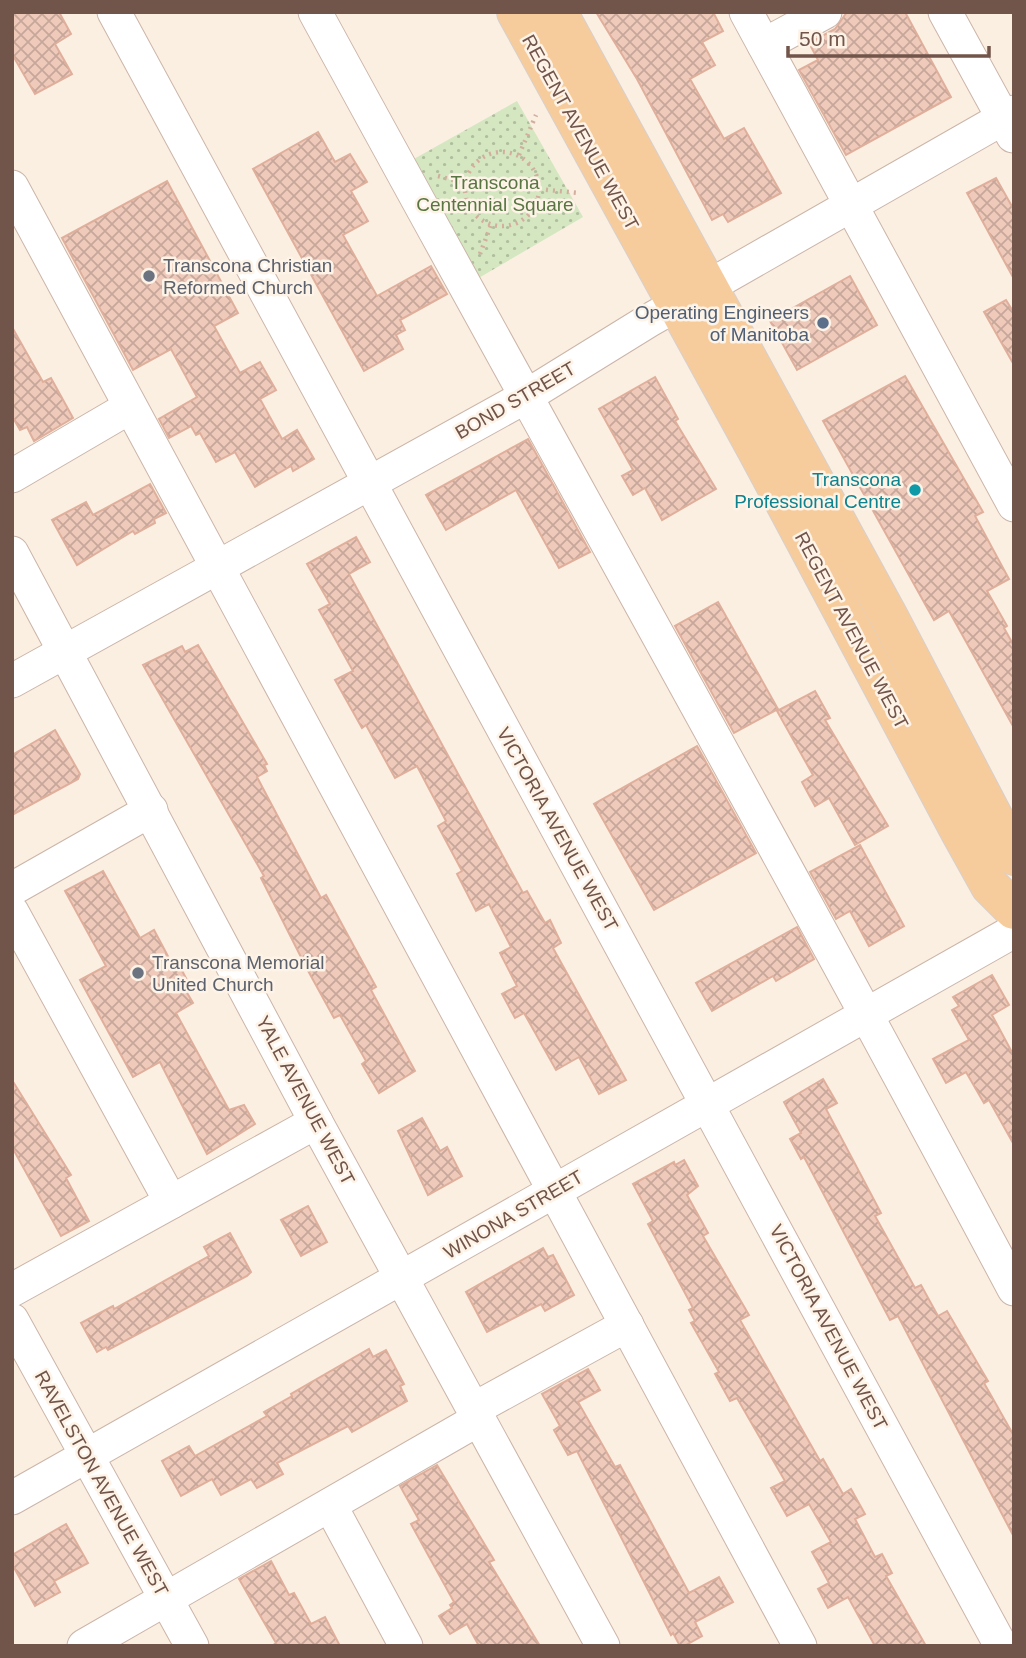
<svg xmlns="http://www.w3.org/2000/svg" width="1026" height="1658" font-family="Arial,sans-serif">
	<defs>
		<pattern id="grass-dots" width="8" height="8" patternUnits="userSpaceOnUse" patternTransform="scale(1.75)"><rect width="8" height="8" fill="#d4e7c1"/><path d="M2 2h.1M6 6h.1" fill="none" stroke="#b0be9f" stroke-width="1.8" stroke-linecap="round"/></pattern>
		<pattern id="building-cross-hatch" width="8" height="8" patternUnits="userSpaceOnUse" patternTransform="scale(1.75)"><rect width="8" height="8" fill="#efcabb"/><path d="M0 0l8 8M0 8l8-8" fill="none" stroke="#c6a79a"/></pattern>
	</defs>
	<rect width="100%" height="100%" fill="#fbefe2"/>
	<polygon fill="url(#grass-dots)" points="517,101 583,217 470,283 405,164"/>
	<g fill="url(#building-cross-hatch)" stroke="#e0af9c" stroke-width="2">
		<polygon points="12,12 59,12 71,34 55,44 72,74 35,94 12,54"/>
		<polygon points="596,12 713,12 723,31 702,42 715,65 690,79 724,139 744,128 781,193 728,222 723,214 712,220 637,79"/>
		<polygon points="847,12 905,12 951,97 846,155 799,70 818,60 809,43 835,29"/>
		<polygon points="318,132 335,162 350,154 367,182 351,191 368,221 343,235 377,296 431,266 447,294 400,320 405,330 396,335 403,349 364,371 253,169"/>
		<polygon points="996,178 1014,210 1014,279 967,193"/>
		<polygon points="167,181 238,313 214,326 240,373 260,362 276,390 260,399 282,439 297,430 314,459 293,471 291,466 255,487 235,452 216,462 200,433 196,435 191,426 169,438 159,419 197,397 171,349 133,370 62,238"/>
		<polygon points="850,276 877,325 797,370 770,321"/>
		<polygon points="1006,300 1014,313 1014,365 984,312"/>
		<polygon points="12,327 43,382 51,378 73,418 34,441 27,427 20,430 12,416"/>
		<polygon points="905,376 983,512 975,516 1009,579 987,591 1007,626 1004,628 1014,646 1014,728 949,611 934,620 823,421"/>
		<polygon points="655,377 678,419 675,421 716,489 662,520 645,488 633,495 622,476 633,470 599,409"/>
		<polygon points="528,439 590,552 559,568 516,490 446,530 426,495"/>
		<polygon points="150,484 166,513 154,519 155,523 135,534 133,531 77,565 52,520 86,502 93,515"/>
		<polygon points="356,537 370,562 349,574 523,893 527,891 545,923 550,920 561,943 553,948 626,1080 599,1094 579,1057 556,1070 524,1013 515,1018 502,994 517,986 500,953 511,947 489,904 476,911 457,874 462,871 438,826 446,821 417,766 395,778 366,725 362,728 335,680 353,671 319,610 330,604 307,564"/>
		<polygon points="718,602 778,709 734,733 675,626"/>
		<polygon points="198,645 267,764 264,765 267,771 257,777 321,898 326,895 376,987 371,990 415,1071 379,1093 362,1064 366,1061 340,1015 334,1018 306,967 261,878 264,876 143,665 182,646 185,652"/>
		<polygon points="815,691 830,718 825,720 888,826 855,845 829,798 815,806 802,782 813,775 777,711"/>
		<polygon points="55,730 80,774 78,779 12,815 12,755"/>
		<polygon points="697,746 756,853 654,910 594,804"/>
		<polygon points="860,845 904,926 869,946 850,911 836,919 810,872"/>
		<polygon points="103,871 140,938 154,930 171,962 176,959 191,988 186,991 193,1003 176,1013 229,1110 244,1105 255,1124 207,1154 160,1062 133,1077 80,980 106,966 65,891"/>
		<polygon points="797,927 814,959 776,981 773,976 712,1011 696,983"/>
		<polygon points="992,975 1009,1005 992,1015 1014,1056 1014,1145 989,1100 984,1103 966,1072 946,1083 933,1059 969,1040 952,1010 959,1006 953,997"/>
		<polygon points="823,1079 837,1103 826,1109 881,1213 875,1216 915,1288 921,1285 938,1316 947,1311 988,1381 984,1383 1014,1436 1014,1537 898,1316 890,1320 804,1157 801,1159 790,1139 801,1133 784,1102"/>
		<polygon points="12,1080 71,1175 66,1178 89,1221 61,1236 12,1147"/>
		<polygon points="422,1118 440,1151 447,1147 462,1176 428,1195 398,1131"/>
		<polygon points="684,1160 698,1186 687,1195 708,1233 703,1236 749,1315 740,1320 820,1461 823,1459 843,1494 851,1489 865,1514 855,1519 875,1557 882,1554 892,1573 886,1576 926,1646 875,1646 848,1597 828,1608 818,1589 829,1583 812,1552 831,1542 809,1504 787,1516 771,1488 785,1481 737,1398 730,1401 715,1374 719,1372 691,1323 695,1321 689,1310 693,1308 648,1224 653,1221 633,1184 674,1162 675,1165"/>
		<polygon points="308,1206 327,1242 301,1256 281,1220"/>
		<polygon points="230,1233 251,1272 247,1276 108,1350 106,1347 97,1352 81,1323 113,1306 114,1309 209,1256 204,1247"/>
		<polygon points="543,1248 548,1257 553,1255 574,1295 545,1311 541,1304 487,1332 466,1292"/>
		<polygon points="369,1349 373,1357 386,1350 404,1384 400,1386 407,1401 352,1432 348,1426 277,1463 283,1474 257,1488 251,1479 221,1495 212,1479 181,1496 162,1461 189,1446 195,1456 267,1416 264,1412 292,1396 291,1394"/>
		<polygon points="588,1369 600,1390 578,1402 615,1467 620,1465 689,1593 719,1577 733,1602 695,1622 702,1636 684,1646 680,1646 673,1633 671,1635 577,1451 568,1455 554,1430 560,1426 542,1394"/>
		<polygon points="437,1465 494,1560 489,1562 540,1646 479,1646 467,1624 450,1634 439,1616 452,1608 450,1605 454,1602 411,1524 419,1520 400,1486"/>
		<polygon points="66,1524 88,1563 54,1581 60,1592 35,1606 12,1564 12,1555"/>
		<polygon points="271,1561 289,1595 294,1593 311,1624 325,1617 340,1646 272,1646 276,1643 239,1579"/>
	</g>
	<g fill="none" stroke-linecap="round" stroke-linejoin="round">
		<g stroke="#cbb5a9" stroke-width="35">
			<g id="minor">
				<polyline points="114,12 1001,1646"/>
				<path d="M315 12C547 438 786 861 1014 1289"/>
				<polyline points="746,12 1014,505"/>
				<polyline points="945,12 1013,136"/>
				<polyline points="764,45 825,12"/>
				<polyline points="12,187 800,1646"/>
				<polyline points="12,476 130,407"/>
				<polyline points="12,553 316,1122 603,1646"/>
				<polyline points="12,681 525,397 648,321 1014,112"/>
				<polyline points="12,889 151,810"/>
				<polyline points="12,912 171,1202"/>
				<polyline points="12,1290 316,1122"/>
				<polyline points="12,1320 192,1646"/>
				<polyline points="474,1409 627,1325"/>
				<polyline points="12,1498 1014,931"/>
				<polyline points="330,1505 406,1646"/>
				<polyline points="84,1646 479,1419"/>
			</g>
		</g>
		<g stroke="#d7cfcc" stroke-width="40">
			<g id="major">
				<polyline points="516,12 756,449 960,832 990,886 1014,910"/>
				<polyline points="558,12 889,617 1014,856"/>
			</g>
		</g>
		<g stroke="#d3ae9e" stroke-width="4.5" stroke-dasharray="2 5" stroke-linecap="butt">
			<circle cx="502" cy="189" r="37"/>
			<polyline points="519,155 536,115"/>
			<polyline points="438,176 464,183"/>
			<polyline points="539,189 578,193"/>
			<polyline points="480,254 491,225"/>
		</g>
		<use href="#minor" stroke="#fff" stroke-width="33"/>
		<use href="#major" stroke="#f7cc9d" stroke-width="38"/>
	</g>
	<g fill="#6b7280" stroke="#fef3e7" stroke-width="2.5">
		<circle cx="149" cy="276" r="7"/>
		<circle cx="138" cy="973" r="7"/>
	</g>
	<circle fill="#5c6f8a" stroke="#fef3e7" stroke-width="2.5" cx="823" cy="323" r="7"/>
	<circle fill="#0f9aa8" stroke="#fef3e7" stroke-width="2.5" cx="915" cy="490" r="7"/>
	<g text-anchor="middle" stroke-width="5" stroke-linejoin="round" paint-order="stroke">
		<g font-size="19" fill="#71544a" stroke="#fef3e7">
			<text transform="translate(581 132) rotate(61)" y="7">REGENT AVENUE WEST</text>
			<text transform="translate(515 400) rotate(-30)" y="7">BOND STREET</text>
			<text transform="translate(852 630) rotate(62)" y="7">REGENT AVENUE WEST</text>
			<text transform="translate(558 829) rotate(61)" y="7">VICTORIA AVENUE WEST</text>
			<text transform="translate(306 1100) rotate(62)" y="7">YALE AVENUE WEST</text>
			<text transform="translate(513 1214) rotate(-30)" y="7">WINONA STREET</text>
			<text transform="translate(829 1327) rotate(62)" y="7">VICTORIA AVENUE WEST</text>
			<text transform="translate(102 1483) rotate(61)" y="7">RAVELSTON AVENUE WEST</text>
		</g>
		<g font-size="19" fill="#577642" stroke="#fef3e7">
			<text x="495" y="189">Transcona<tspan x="495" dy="22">Centennial Square</tspan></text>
		</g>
		<g font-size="19" fill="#5b616d" stroke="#fef3e7" text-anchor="start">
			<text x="163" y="272">Transcona Christian<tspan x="163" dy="22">Reformed Church</tspan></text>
			<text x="152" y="969">Transcona Memorial<tspan x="152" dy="22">United Church</tspan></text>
		</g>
		<g font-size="19" fill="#4e5e75" stroke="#fef3e7" text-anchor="end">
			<text x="809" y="319">Operating Engineers<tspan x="809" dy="22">of Manitoba</tspan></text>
		</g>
		<g font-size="19" fill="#0d838f" stroke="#fef3e7" text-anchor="end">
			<text x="901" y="486">Transcona<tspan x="901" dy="22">Professional Centre</tspan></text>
		</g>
	</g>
	<rect width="1026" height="1658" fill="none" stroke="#71544a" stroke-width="28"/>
	<path d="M788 46v10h201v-10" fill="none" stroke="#71544a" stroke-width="3.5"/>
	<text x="799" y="46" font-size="21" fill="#71544a" stroke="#fef3e7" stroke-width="5" paint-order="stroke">50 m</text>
</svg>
